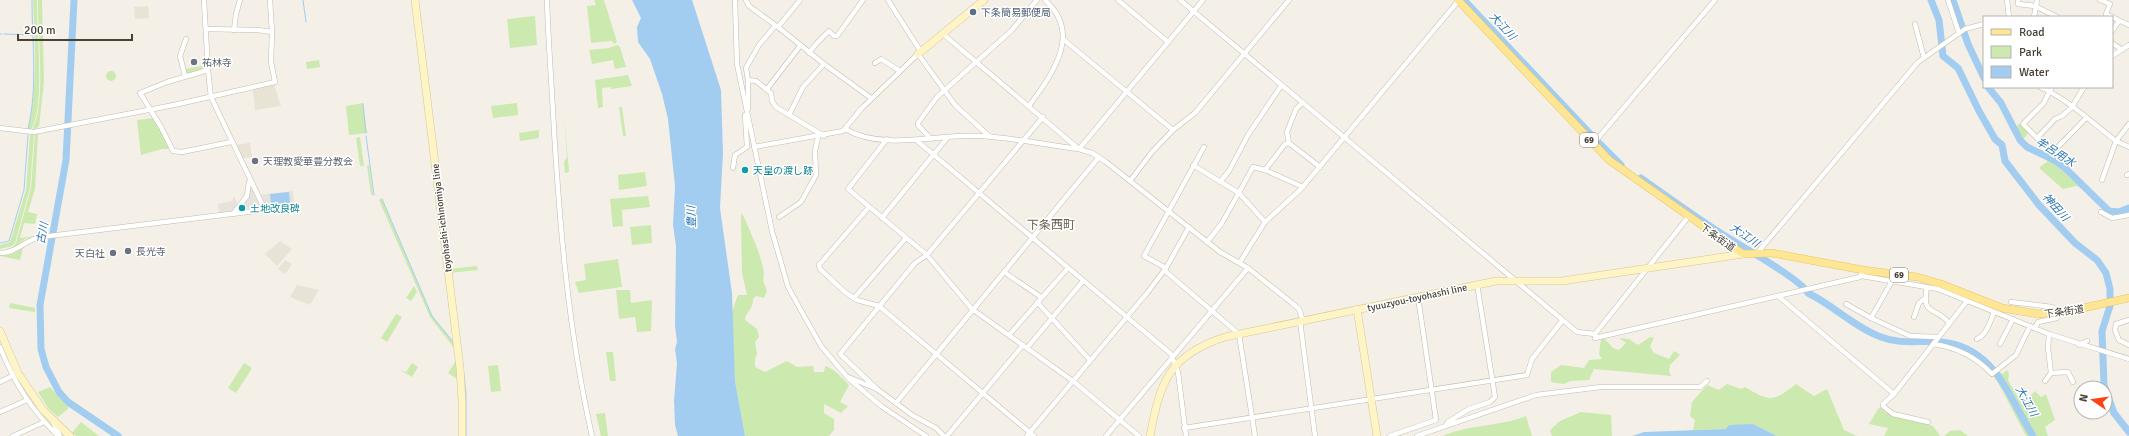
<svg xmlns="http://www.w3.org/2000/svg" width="2129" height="436" font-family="Signika,'Noto Sans JP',sans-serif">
	<rect width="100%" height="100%" fill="#f4f0e7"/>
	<g fill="#e8e3d5">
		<polygon points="148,6 149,18 135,19 134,7"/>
		<polygon points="274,84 281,106 255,110 253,89"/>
		<polygon points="250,143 252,157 242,158 235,145"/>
		<polygon points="280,241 292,249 277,266 265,254"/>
		<polygon points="285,260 292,264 285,274 278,269"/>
		<polygon points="297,285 319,290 310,305 290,297"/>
	</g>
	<g fill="#e6e2dc">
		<polygon points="251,187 260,207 236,211 249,196"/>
		<polygon points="293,191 294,204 267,207 259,195"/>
		<polygon points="234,196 238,205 233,211 219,213 218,204 232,201"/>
	</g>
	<g fill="#cce9af">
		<path d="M33 0H37C36 30 46 106 31 130H28C38 88 35 42 33 0Z"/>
		<path d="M38 0H42L44 81 39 127 32 130C47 106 37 30 38 0Z"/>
		<polygon points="594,0 604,0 617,42 614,44 612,41 591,43 587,6 596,5"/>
		<polygon points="535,16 537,45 510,48 507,19"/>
		<polygon points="617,45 620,47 626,67 615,69 613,60 592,64 589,50 609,48"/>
		<polygon points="319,60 320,67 307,69 306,62"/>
		<polygon points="206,65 205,69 186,74 185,69"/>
		<circle cx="111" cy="76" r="5"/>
		<polygon points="628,75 632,86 611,89 611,87 602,88 603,107 598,108 595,80"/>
		<polygon points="363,103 367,133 349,135 346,106"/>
		<polygon points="517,103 518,115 493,118 491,106"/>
		<polygon points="619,107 622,107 626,136 623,136"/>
		<polygon points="564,114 569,172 565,173 564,162 567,157"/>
		<polygon points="154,118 170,149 162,149 141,155 137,120"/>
		<polygon points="2020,123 2029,133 2023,139 2016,127"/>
		<polygon points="539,130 539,138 520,141 519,133"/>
		<polygon points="38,133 35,189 28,212 37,214 35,224 24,223 20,238 38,236 25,239 13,248 0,252 13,247 16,243 31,188 35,134"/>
		<polygon points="34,134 30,188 15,243 12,246 0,249 0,245 10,242 26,190 30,135"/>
		<polygon points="360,137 364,166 360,166 356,138"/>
		<polygon points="2048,161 2053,162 2081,188 2076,186 2063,189 2039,168"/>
		<polygon points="369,165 373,195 371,195 367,166"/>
		<polygon points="645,172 647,186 619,190 618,175"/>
		<polygon points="648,196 650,207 622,210 623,226 613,227 610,199"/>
		<polygon points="381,198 432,316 454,343 455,349 430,317 379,200"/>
		<path d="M742 213C748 227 768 267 763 280L767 291 764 298 756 296 753 299C753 310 746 311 745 320L757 329 759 337 755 342 757 354 755 359V367L765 372 787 361 797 367 813 366 814 372H824L825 366C834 368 843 379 849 385L840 402 848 406 841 413 824 404V413L834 419V430L829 436H745L735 381 732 324V312L738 295H747L742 273 741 217Z"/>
		<polygon points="651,225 652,243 632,245 630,227"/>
		<polygon points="23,248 20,260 0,256 14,253"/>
		<polygon points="618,259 622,287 579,293 575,282 586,280 584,264"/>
		<polygon points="477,266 478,270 450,273 450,269"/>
		<polygon points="414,286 417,292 411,301 406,298"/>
		<polygon points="616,290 630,290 631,303 652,300 651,331 637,332 635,317 619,319"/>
		<polygon points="10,303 35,308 35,312 9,308"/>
		<polygon points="396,314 402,317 387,342 381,338"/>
		<polygon points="1650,337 1654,338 1650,346 1654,353 1669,359 1674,351 1680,355 1670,365 1669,371 1671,376 1594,369 1589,380 1570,381 1564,384 1551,382 1551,372 1561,365 1584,368 1589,360 1602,359 1599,354 1601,339 1605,339 1613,348 1619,350 1626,343 1619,338 1629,339 1638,345"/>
		<polygon points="613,352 616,381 610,381 606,352"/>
		<polygon points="457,359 459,380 448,373"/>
		<polygon points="244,363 252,368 236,393 228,388"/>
		<polygon points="412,363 418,367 412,377 400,370 406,372"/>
		<polygon points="498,365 501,391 491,392 488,366"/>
		<polygon points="1998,370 2002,374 2007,370 2009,374 2008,380 2022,404 2035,391 2041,397 2046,394 2055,420 2045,427 2048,436 2026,436 1994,375"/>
		<path d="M1727 384 1741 389 1745 387C1770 402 1773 402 1796 384L1814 396 1827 389 1844 430 1857 436H1777L1753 424 1726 429 1693 430 1695 420 1690 416 1692 402 1707 385 1719 390Z"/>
		<polygon points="50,387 69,408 58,417 48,408 38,392"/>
		<polygon points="1882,407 1885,412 1933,426 1940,436 1884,436 1888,428 1869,424 1878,409"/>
		<polygon points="1581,412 1611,415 1612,436 1552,436 1550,430 1560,421"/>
		<polygon points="605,413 608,436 601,436 596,414"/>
		<path d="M1526 416 1532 436H1442C1470 424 1499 427 1526 416Z"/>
		<polygon points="81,422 99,436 76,436 72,433"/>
		<polygon points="1960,430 1968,436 1944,436 1950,431"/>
	</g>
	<g fill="#a2cdf1">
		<polygon points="632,0 692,0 721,90 723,153 720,208 732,293 735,381 745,436 678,436 675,425 674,401 677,363 675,349 677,342 675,326 676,246 673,225 675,186 668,119 662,94 650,59 638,42 637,27 641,18"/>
		<polygon points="289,192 290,203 271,205 270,194"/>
		<polygon points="1753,424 1777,436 1632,436 1644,432 1726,429 1729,425"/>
	</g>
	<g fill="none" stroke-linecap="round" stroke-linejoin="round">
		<g stroke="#a2cdf1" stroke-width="1">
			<polyline points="303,0 306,22"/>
			<polyline points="0,34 2,34"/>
			<polyline points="4,34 34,35"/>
			<polyline points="363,104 366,133"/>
			<path d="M28 129C38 87 32 43 32 0"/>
			<polyline points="366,136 374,195"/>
			<polyline points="382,199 432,316 454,343"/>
			<polyline points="0,243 9,241 24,190 28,135"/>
			<polyline points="462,359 466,394 466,436"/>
		</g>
		<g stroke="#a2cdf1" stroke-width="7">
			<polyline points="74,0 66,160 40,305 41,349 46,367 59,392 68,402 118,436"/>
			<polyline points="1464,0 1594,138 1621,165"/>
			<polyline points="1931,0 1939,20 1943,56 1958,68 1979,111 1995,139 2002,145 2005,161 2039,205 2075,243 2097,260 2106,273 2110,289 2110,306 2102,331 2104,385 2114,413 2129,432"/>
			<polyline points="1953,0 1968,44 1984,78"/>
			<polyline points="1988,87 2001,103 2020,140 2027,147 2054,160 2065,168 2109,211 2119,212 2129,208"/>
			<path d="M1641 178C1672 200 1703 223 1735 242 1750 251 1801 280 1808 293 1833 305 1854 327 1881 337 1901 345 1920 340 1941 342 1995 347 2008 396 2033 436"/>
		</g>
		<g stroke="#c2bcac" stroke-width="5.5">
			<g id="street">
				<polyline points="204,0 208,70 211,97 265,210"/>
				<polyline points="270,0 272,32"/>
				<path d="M547 0C548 37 551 75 553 112 559 220 568 330 592 436"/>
				<polyline points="735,0 737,64 772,231 788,287 821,346 848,378 881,406 926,436"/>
				<polyline points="746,0 749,6 778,27 800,0"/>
				<polyline points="888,0 921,52"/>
				<polyline points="1118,0 1168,42"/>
				<polyline points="1180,0 1577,332 1595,334 1689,216"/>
				<polyline points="1948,0 1959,33"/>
				<polyline points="2007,0 2009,17"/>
				<polyline points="2018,0 2018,4 2035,6 2057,17"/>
				<polyline points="2100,0 2110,4 2106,14 2112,17"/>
				<polyline points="2034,17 2037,0"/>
				<polyline points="2112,17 2129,25"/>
				<polyline points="1915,24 1924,58"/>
				<polyline points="778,27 824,64 871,98"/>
				<polyline points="234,30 236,14 240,0"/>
				<polyline points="2112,31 2119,21"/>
				<polyline points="943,34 1079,149 1092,153 1106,162 1220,252 1248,268 1292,303 1299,309 1303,321"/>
				<polyline points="1064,40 1173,130"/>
				<polyline points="2112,43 2122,50"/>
				<polyline points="809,53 816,44 829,31 834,36 837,36 863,0"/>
				<polyline points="2112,56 2129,45"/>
				<polyline points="875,63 881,59 900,71"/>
				<polyline points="208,70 167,82 140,93 161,127 173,151 182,152 231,142"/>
				<polyline points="185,76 180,56 186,39"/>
				<polyline points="748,80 756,81 771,93 772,101 776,107 824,136"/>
				<path d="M2040 87C2068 99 2092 123 2116 141L2129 124"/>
				<polyline points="2084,87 2072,107 2062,116 2055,119 2037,138 2042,143 2056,149 2086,118"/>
				<polyline points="767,89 800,46"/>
				<path d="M1029 106C1052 74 1083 34 1045 0"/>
				<polyline points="748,109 748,80 746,68 759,45 775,26"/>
				<polyline points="789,115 803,87 824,64"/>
				<polyline points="0,128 34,132 174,105 275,82 271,62 272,32 258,30 206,29"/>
				<path d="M845 129C886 152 938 133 982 136 1014 138 1047 145 1079 149L1203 0"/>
				<polyline points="2037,138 2023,124 2043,104 2052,87"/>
				<polyline points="887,139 848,189 927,255 972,309 1073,381 1139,436"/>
				<polyline points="931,139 918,125 918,123 937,97 1011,31 1037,0"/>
				<polyline points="916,140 1171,354 1178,372 1186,436"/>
				<polyline points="1289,143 1320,167"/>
				<polyline points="1593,144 1715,0"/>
				<polyline points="754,147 843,131 861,109 918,54 955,105 990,137"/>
				<polyline points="1193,165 1239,193 1265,222"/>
				<polyline points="733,168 735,155 747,147 745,115"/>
				<polyline points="1265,170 1285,144 1289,143 1287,132 1296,109 1302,103"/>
				<polyline points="2127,175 2129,174"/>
				<polyline points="2102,180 2116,141 2129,147"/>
				<polyline points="1130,181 1152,152 1173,130 1195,113 1289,0"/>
				<polyline points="1220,182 1229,171 1248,135 1281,86"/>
				<polyline points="869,207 819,265 820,269 846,293 857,300 879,306 1034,436"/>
				<polyline points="2101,212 2112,218 2129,215"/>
				<polyline points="233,214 247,196 249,182"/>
				<polyline points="779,217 801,202 816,175 815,151 818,137"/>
				<polyline points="882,218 947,138"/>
				<polyline points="1207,242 1222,223 1253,167 1265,170 1303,187"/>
				<polyline points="1758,252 1918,62 1965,29 1984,24"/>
				<path d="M0 253C16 253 25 240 41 237L296 206"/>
				<polyline points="1240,262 1265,222 1301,189 1459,0"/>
				<polyline points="1166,268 1144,256 1204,147"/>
				<polyline points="1164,270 1239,334 1255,436"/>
				<polyline points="1004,272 1041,297"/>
				<polyline points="1862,276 1938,289 2049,334 2129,359"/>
				<polyline points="1892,281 1871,318 1910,336 1938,337"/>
				<path d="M1927 287C1921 317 1936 306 1949 323"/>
				<polyline points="1778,296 1894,394"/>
				<polyline points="854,298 906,238"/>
				<polyline points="1037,302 1090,360"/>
				<polyline points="2011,302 2052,307 2057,310 2057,318 2038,322 2035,328"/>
				<polyline points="1846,304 1871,318"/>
				<polyline points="1914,317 1919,303 1924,299"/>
				<polyline points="2129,320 2116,324 2115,330 2119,340 2129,345"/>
				<polyline points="1300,321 1315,436"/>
				<polyline points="1595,334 1595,338 1860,277 1863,270"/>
				<polyline points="2049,334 2048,348 2051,373 2068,372 2073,382"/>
				<polyline points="1009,335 1068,268"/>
				<path d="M1977 339C1987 334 1990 322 1994 312"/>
				<path d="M1933 344C1956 347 1975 356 1992 374L2016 355 2030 326"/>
				<polyline points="2000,344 2013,319"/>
				<polyline points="2079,345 2087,341"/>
				<path d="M0 347C15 384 30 408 58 436"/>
				<polyline points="1027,348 1083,281"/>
				<polyline points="848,377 877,389 912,415 936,428 944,436"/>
				<polyline points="2045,381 2051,373"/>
				<polyline points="0,382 12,376"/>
				<polyline points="877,389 840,354 915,263 927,255 1043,117"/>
				<polyline points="896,403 1099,157"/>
				<polyline points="0,412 27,400"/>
				<polyline points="53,422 60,436"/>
				<polyline points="1928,422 1893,414 1883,406 1883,404 1894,394 1967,301"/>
				<polyline points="1446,425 1448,422 1469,409 1490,402 1495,397 1477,284"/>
				<polyline points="1184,428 1527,375 1532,359 1562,321"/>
				<polyline points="13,436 44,422"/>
				<polyline points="947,436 1023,345"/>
				<polyline points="1027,436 1147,293 1166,268 1189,227"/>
				<polyline points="1106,436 1248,268"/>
				<polyline points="1390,436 1436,420 1418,297"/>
				<polyline points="1417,436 1536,395 1601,387 1700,387 1707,381"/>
			</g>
		</g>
		<g stroke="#d5c796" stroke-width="8">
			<g id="secondary">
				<polyline points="415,0 460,368 462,401 462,436"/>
				<polyline points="918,54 984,0"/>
				<polyline points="1357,309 1377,436"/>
				<polyline points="0,331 18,373 43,410 70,436"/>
				<path d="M1150 436C1160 382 1169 355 1225 337L1496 281H1562L1743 254"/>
			</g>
		</g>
		<g stroke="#e6c563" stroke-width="8">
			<g id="primary">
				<polyline points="1458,0 1609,160 1743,254 1772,253 1863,270 1917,277 1941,284 2002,308 2038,314"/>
				<polyline points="2074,310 2129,298"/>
			</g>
		</g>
		<use href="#street" stroke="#fff" stroke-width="4.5"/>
		<use href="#secondary" stroke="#fff4c6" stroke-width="7"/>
		<use href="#primary" stroke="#ffe695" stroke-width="7"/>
		<g stroke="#e6c563" stroke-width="8" stroke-linecap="butt">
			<polyline id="primary-bridge" points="2038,314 2074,310"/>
		</g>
		<use href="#primary-bridge" stroke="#ffe695" stroke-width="7"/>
	</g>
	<circle fill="#5c6f8a" stroke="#fff" stroke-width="1.5" cx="973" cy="12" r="4"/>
	<g fill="#6b7280" stroke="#fff" stroke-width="1.5">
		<circle cx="194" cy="62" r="4"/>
		<circle cx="255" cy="161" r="4"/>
		<circle cx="128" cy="251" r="4"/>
		<circle cx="113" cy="253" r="4"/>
	</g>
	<g fill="#0f9aa8" stroke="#fff" stroke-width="1.5">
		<circle cx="745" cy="170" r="4"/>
		<circle cx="242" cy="208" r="4"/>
	</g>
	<g text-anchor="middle" stroke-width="3" stroke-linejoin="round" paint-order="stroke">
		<g fill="#fff" stroke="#7e7a72" stroke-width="1">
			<rect x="1580" y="133" width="18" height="14" rx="3"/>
			<rect x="1890" y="268" width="18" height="14" rx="3"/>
		</g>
		<g font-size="9" font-weight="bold" fill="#474136">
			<text x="1589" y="143">69</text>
			<text x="1899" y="278">69</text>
		</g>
		<g font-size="10" fill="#4e5e75" stroke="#fff" text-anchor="start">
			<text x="981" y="16">下条簡易郵便局</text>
		</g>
		<g font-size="10" fill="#5b616d" stroke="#fff" text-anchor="start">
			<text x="202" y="66">祐林寺</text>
			<text x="263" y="165">天理教愛華豊分教会</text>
			<text x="136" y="255">長光寺</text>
			<text x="105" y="257" text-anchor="end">天白社</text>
		</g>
		<g font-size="10" fill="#0d838f" stroke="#fff" text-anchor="start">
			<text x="753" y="174">天皇の渡し跡</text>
			<text x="250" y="212">土地改良碑</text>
		</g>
		<g font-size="10" fill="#474136" stroke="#fff">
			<text transform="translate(441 218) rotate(-97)" y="4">toyohashi-ichinomiya line</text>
			<text transform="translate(1718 237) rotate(35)" y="4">下条街道</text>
			<text transform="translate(1417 297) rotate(-12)" y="4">tyuuzyou-toyohashi line</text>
			<text transform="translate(2064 311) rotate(-8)" y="4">下条街道</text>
		</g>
		<g font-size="11" font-style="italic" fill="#2d75b5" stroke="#fff">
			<text transform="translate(1503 26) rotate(47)" y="4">大江川</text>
			<text transform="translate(2056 152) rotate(33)" y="4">牟呂用水</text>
			<text transform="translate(2056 207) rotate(48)" y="4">神田川</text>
			<text transform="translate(691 217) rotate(-92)" y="4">豊川</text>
			<text transform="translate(42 233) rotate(-80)" y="4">古川</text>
			<text transform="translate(1745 235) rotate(34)" y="4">大江川</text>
			<text transform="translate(2027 401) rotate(61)" y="4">大江川</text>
		</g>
		<g font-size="12" fill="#6a604d" stroke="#fff">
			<text x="1051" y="229">下条西町</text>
		</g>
	</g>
	<rect x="1983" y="16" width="130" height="72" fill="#ffffff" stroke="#b5b3af"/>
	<rect x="1991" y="29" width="20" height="6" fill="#ffe695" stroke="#b5b3af"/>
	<text x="2019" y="36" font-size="12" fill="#474136">Road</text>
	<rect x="1991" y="46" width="20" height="12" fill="#cce9af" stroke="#b5b3af"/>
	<text x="2019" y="56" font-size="12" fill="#474136">Park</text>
	<rect x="1991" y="66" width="20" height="12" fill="#a2cdf1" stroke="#b5b3af"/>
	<text x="2019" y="76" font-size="12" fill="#474136">Water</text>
	<g transform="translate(2093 400) rotate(283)"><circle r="19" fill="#ffffff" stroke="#b5b3af"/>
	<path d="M0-3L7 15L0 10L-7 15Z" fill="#fd4315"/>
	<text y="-6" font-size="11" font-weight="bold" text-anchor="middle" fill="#474136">N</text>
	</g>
	<path d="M18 34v6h114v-6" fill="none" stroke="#474136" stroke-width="2"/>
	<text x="24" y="34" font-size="12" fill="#474136" stroke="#ffffff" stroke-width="3" paint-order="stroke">200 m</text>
</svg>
